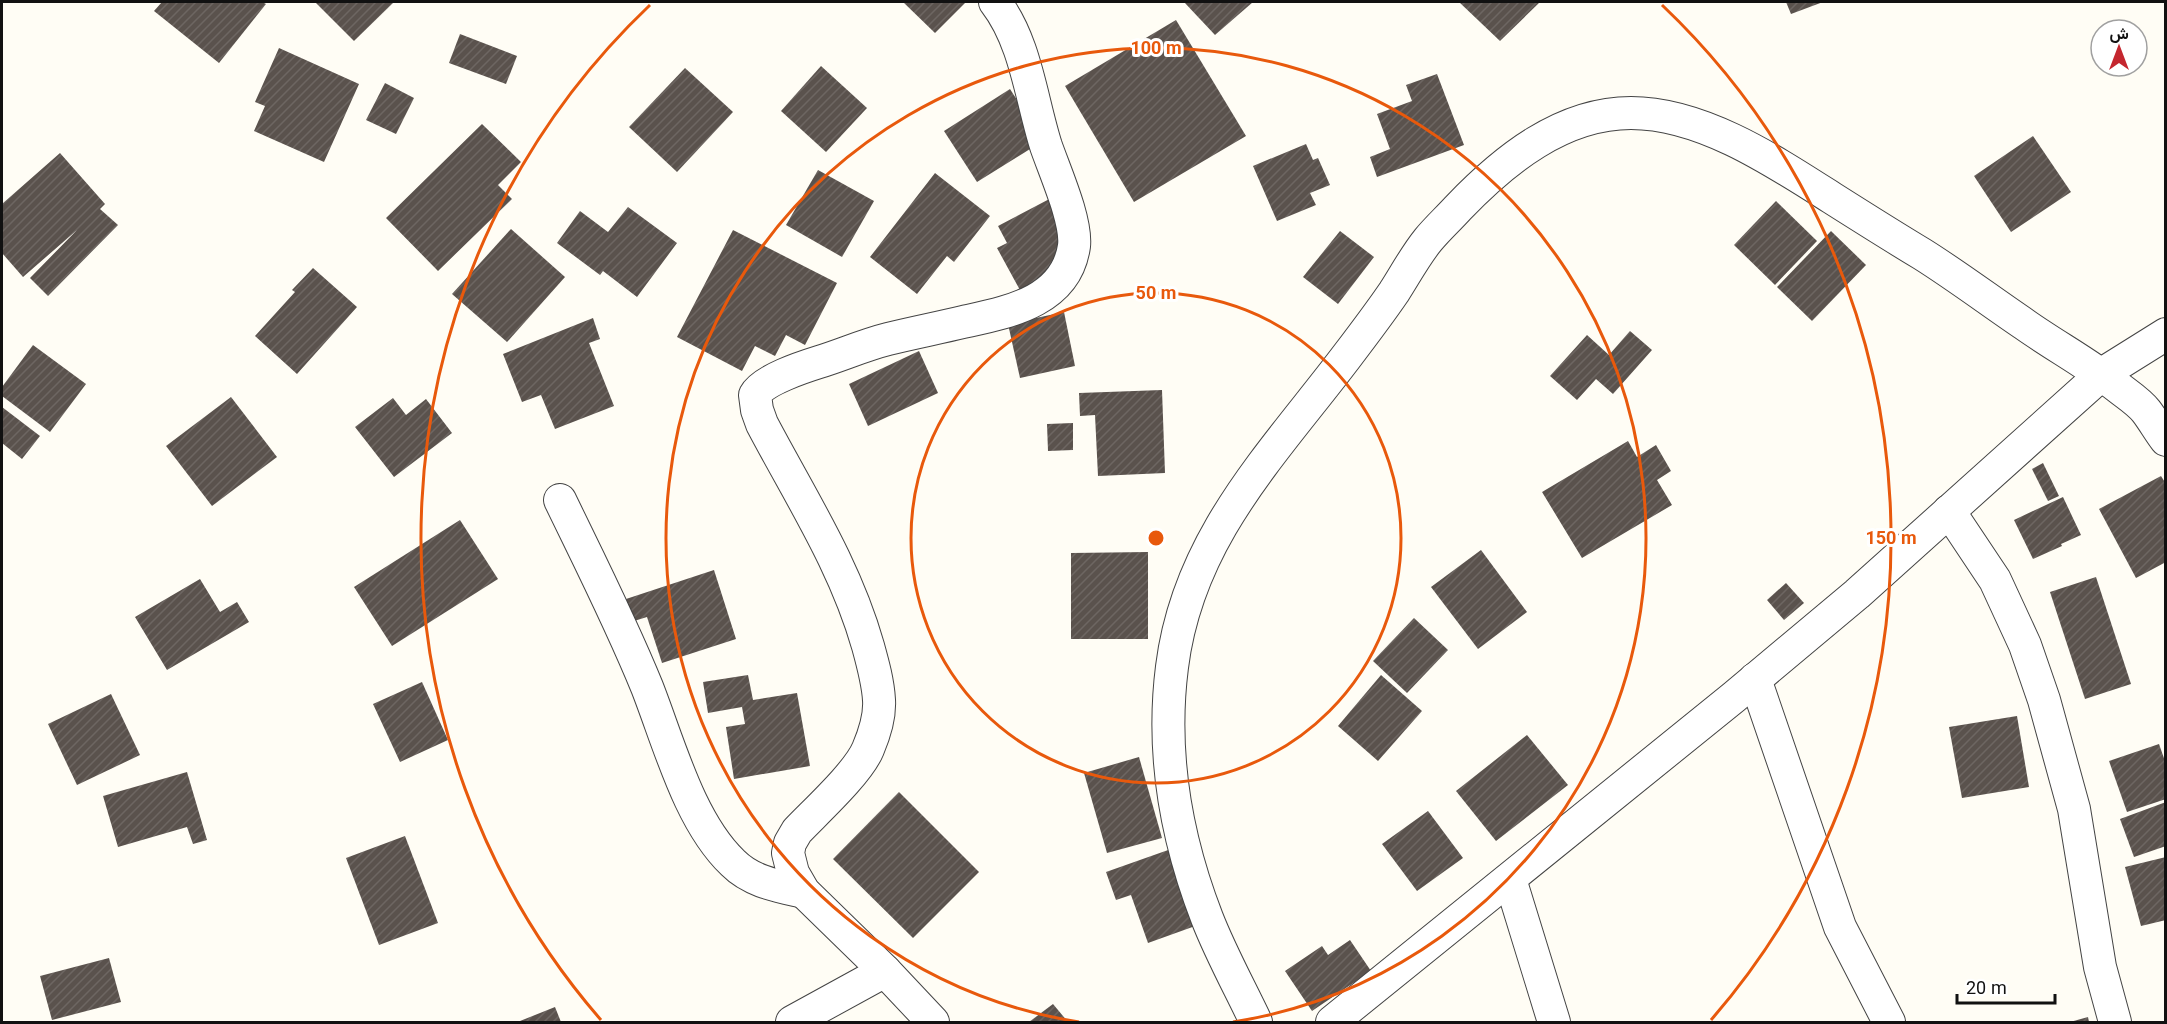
<svg xmlns="http://www.w3.org/2000/svg" width="2167" height="1024" font-family="Georgia,Vazirmatn,serif">
	<defs>
		<pattern id="building-hatch" width="6" height="6" patternUnits="userSpaceOnUse" patternTransform="scale(1.5)"><rect width="6" height="6" fill="#5a524d"/><path d="M-1 1l2-2M0 6l6-6M5 7l2-2" fill="none" stroke="#6d6662"/></pattern>
	</defs>
	<rect width="100%" height="100%" fill="#fffdf5"/>
	<g fill="url(#building-hatch)">
		<polygon points="162,2 262,2 266,4 219,63 154,11"/>
		<polygon points="315,2 394,2 354,41"/>
		<polygon points="903,2 966,2 935,33"/>
		<polygon points="1184,2 1253,2 1215,35"/>
		<polygon points="1459,2 1540,2 1500,41"/>
		<polygon points="1786,2 1823,2 1791,14"/>
		<polygon points="1176,20 1246,136 1134,202 1065,86"/>
		<polygon points="460,34 517,56 506,84 449,63"/>
		<polygon points="279,48 359,84 324,162 254,131 265,106 255,102"/>
		<polygon points="821,66 867,108 826,152 781,111"/>
		<polygon points="685,68 733,112 677,172 629,127"/>
		<polygon points="1437,74 1464,145 1377,177 1370,157 1390,149 1377,114 1412,101 1406,85"/>
		<polygon points="385,83 414,98 396,134 366,120"/>
		<polygon points="1010,89 1043,141 977,182 944,131"/>
		<polygon points="482,124 521,162 498,185 512,199 438,271 386,218"/>
		<polygon points="2033,136 2071,192 2011,232 1974,176"/>
		<polygon points="1306,144 1313,160 1318,158 1330,185 1310,193 1316,205 1277,221 1253,166"/>
		<polygon points="60,153 105,204 100,209 118,225 48,296 30,278 77,230 23,277 2,253 2,204"/>
		<polygon points="818,170 874,201 842,257 786,225"/>
		<polygon points="935,173 990,216 954,262 947,256 917,294 870,257"/>
		<polygon points="1057,195 1089,255 1021,292 997,248 1007,243 998,226"/>
		<polygon points="1776,201 1817,241 1775,285 1734,245"/>
		<polygon points="628,207 677,243 637,297 603,271 600,275 557,243 580,211 608,232"/>
		<polygon points="511,229 565,277 507,342 452,294"/>
		<polygon points="733,230 837,283 805,345 786,335 775,356 755,346 742,371 677,337"/>
		<polygon points="1340,231 1374,257 1338,304 1303,277"/>
		<polygon points="1831,231 1866,265 1812,321 1777,287"/>
		<polygon points="313,268 357,307 297,374 255,336 295,292 292,290"/>
		<polygon points="1064,312 1075,366 1020,378 1008,324"/>
		<polygon points="593,318 600,339 589,343 614,406 555,429 541,395 522,402 503,354"/>
		<polygon points="1630,331 1652,350 1613,394 1596,379 1577,400 1550,376 1587,335 1609,355"/>
		<polygon points="33,345 86,384 50,432 2,396 2,387"/>
		<polygon points="919,351 938,393 868,426 849,384"/>
		<polygon points="1162,390 1165,473 1098,476 1095,415 1080,416 1079,393"/>
		<polygon points="231,397 277,457 212,506 166,446"/>
		<polygon points="393,398 406,415 426,399 452,433 394,477 355,427"/>
		<polygon points="2,407 40,436 22,459 2,443"/>
		<polygon points="1073,423 1073,450 1048,451 1047,424"/>
		<polygon points="1628,441 1637,457 1656,445 1671,471 1657,480 1672,505 1582,558 1542,492"/>
		<polygon points="2043,463 2059,496 2048,501 2032,469"/>
		<polygon points="2161,476 2166,484 2166,562 2136,578 2099,509"/>
		<polygon points="2063,497 2081,535 2061,544 2062,546 2033,559 2014,520"/>
		<polygon points="460,520 498,579 392,646 354,587"/>
		<polygon points="1481,550 1527,612 1478,649 1431,587"/>
		<polygon points="1148,552 1148,639 1071,639 1071,553"/>
		<polygon points="714,570 736,639 662,663 647,617 634,621 626,599"/>
		<polygon points="2096,577 2131,684 2085,699 2050,592"/>
		<polygon points="200,579 220,612 237,602 249,622 167,670 135,617"/>
		<polygon points="1786,583 1804,603 1784,620 1767,600"/>
		<polygon points="1414,618 1448,650 1407,693 1373,661"/>
		<polygon points="748,675 753,700 797,693 810,766 734,779 726,727 745,724 742,707 708,713 703,682"/>
		<polygon points="1381,675 1422,711 1378,761 1338,726"/>
		<polygon points="422,682 448,740 400,762 373,704"/>
		<polygon points="111,694 140,755 77,785 48,724"/>
		<polygon points="2017,716 2029,787 1962,798 1949,727"/>
		<polygon points="1527,735 1568,785 1496,841 1456,791"/>
		<polygon points="2159,744 2166,764 2166,799 2127,812 2109,761"/>
		<polygon points="1139,757 1162,838 1107,853 1084,773"/>
		<polygon points="187,772 207,840 193,844 187,827 118,847 103,796"/>
		<polygon points="899,792 979,872 913,938 833,859"/>
		<polygon points="2166,802 2166,846 2134,857 2120,819"/>
		<polygon points="1428,811 1463,858 1417,891 1382,844"/>
		<polygon points="405,836 438,923 379,945 346,858"/>
		<polygon points="1171,849 1198,925 1148,943 1131,895 1116,900 1106,872"/>
		<polygon points="2166,857 2166,920 2141,926 2125,867"/>
		<polygon points="1350,940 1371,971 1312,1011 1285,971 1322,946 1328,955"/>
		<polygon points="109,958 121,1002 52,1020 40,976"/>
		<polygon points="1053,1004 1068,1022 1029,1022"/>
		<polygon points="555,1007 561,1022 521,1022 520,1021"/>
		<polygon points="2088,1017 2089,1022 2070,1022"/>
	</g>
	<g fill="none" stroke-linecap="round" stroke-linejoin="round">
		<g stroke="#444" stroke-width="34">
			<g id="minor">
				<path d="M560 500C590 562 621 623 647 687 669 743 689 821 733 863 752 882 778 886 804 892"/>
				<polyline points="1949,511 1995,580 2025,645 2044,700 2074,809 2100,967 2115,1022"/>
				<polyline points="1755,679 1840,927 1889,1022"/>
				<polyline points="1510,879 1554,1022"/>
				<polyline points="792,1022 885,971"/>
				<path d="M933 1022 885 971 804 892 793 873 788 853 790 843 797 831C816 811 858 773 868 749 874 735 880 715 879 700 878 682 873 664 868 646 845 565 801 498 762 424L757 410 755 395C763 380 803 367 819 362 842 355 864 345 888 339 912 333 938 328 963 322 1008 312 1066 302 1074 246 1077 221 1055 172 1046 146 1031 99 1026 42 995 2"/>
				<path d="M1256 1022C1240 988 1221 954 1207 918 1176 838 1161 753 1172 667 1188 538 1272 455 1347 356 1363 335 1379 314 1394 292 1405 275 1415 256 1428 240 1437 229 1448 219 1458 208 1504 160 1562 113 1631 113 1702 113 1774 161 1832 198 1862 217 1892 236 1922 254 1957 276 1990 301 2024 324 2055 346 2089 364 2119 388 2128 395 2139 402 2146 411 2153 420 2159 431 2166 440"/>
				<polyline points="1332,1022 1734,697 1857,594 2102,374 2166,334"/>
			</g>
		</g>
		<use href="#minor" stroke="#fff" stroke-width="32"/>
	</g>
	<g fill="none" stroke="#e8590c" stroke-width="3">
		<circle cx="1156" cy="538" r="245"/>
		<path d="M1079 1022A490 490 0 1 1 1233 1022"/>
		<path d="M601 1020A735 735 0 0 1 650 5M1662 5A735 735 0 0 1 1711 1020"/>
	</g>
	<circle cx="1156" cy="538" r="9" fill="#e8590c" stroke="#fff" stroke-width="3"/>
	<g font-size="18" text-anchor="middle" font-weight="bold" fill="#e8590c" stroke="#fff" stroke-width="6" stroke-linejoin="round" paint-order="stroke">
		<text x="1156" y="54">100 m</text>
		<text x="1156" y="299">50 m</text>
		<text x="1891" y="544">150 m</text>
	</g>
	<rect width="2167" height="1024" fill="none" stroke="#111111" stroke-width="6"/>
	<g transform="translate(2119 48)"><circle r="28" fill="#ffffff" stroke="#a0a0a0" stroke-width="1.5"/>
	<path d="M0-4.5L10 22L0 15L-10 22Z" fill="#c4262e"/>
	<text y="-9" font-size="16" font-weight="bold" text-anchor="middle" fill="#111111">ش</text>
	</g>
	<path d="M1957 994v9h98v-9" fill="none" stroke="#111111" stroke-width="3"/>
	<text x="1966" y="994" font-size="18" fill="#111111" stroke="#ffffff" stroke-width="4.5" paint-order="stroke">20 m</text>
</svg>
